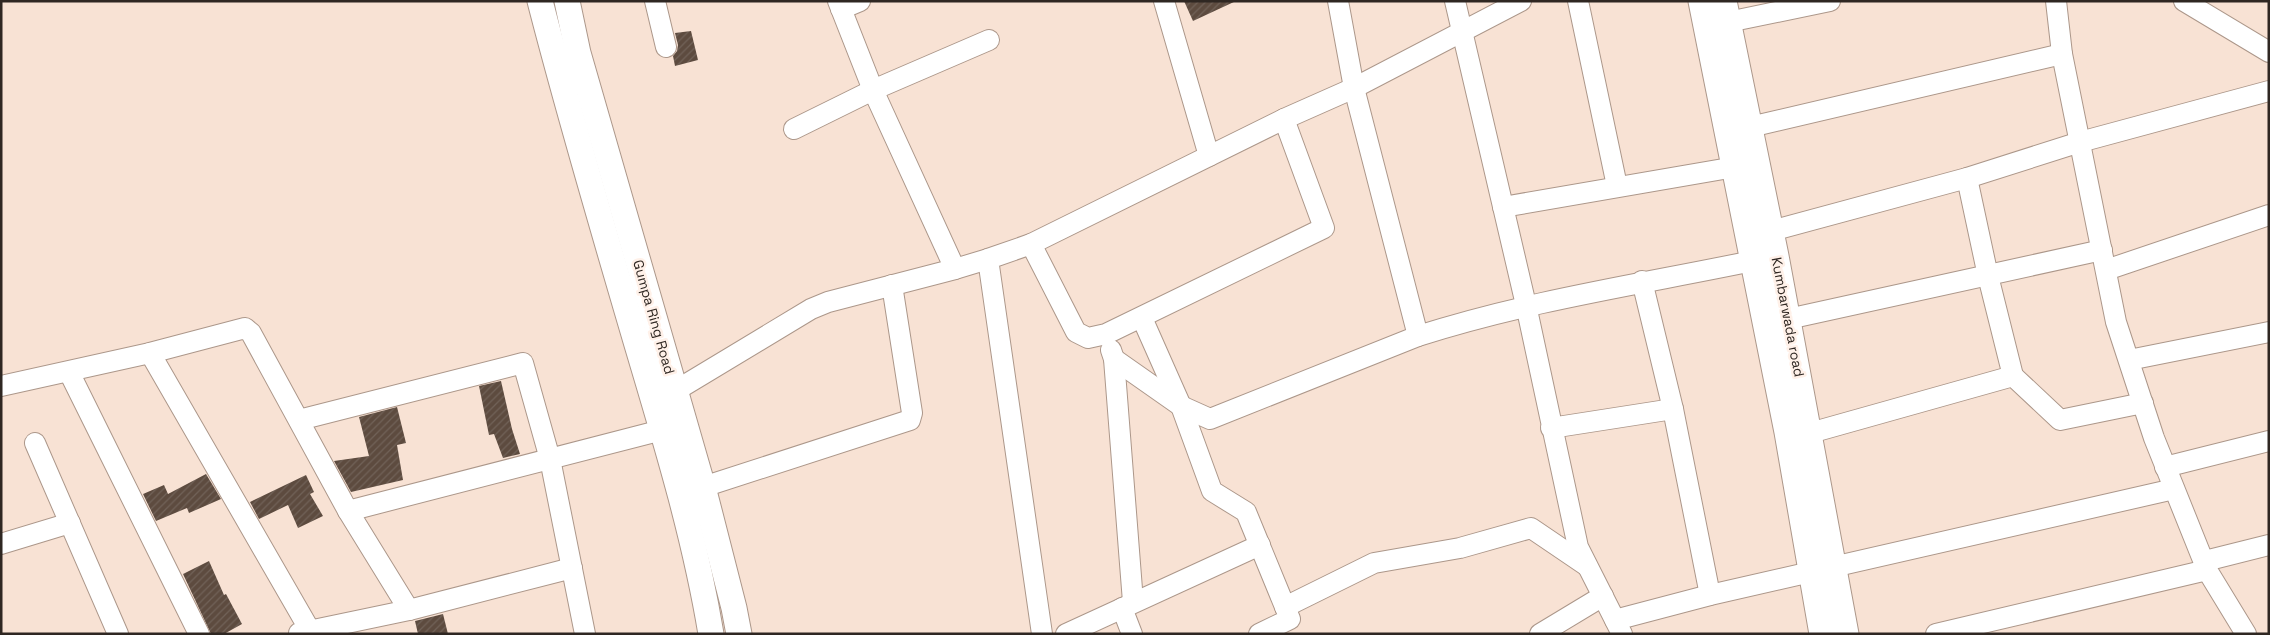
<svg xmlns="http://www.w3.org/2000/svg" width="2270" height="635" font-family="'Space Grotesk',sans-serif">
	<defs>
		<pattern id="building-hatch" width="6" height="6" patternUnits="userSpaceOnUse" patternTransform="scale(1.25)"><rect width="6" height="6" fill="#5d4b3f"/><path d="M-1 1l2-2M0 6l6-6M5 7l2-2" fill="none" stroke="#716258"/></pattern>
	</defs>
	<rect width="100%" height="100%" fill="#f8e2d4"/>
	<g fill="url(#building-hatch)">
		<polygon points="1184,1 1236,1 1193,21"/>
		<polygon points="691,31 698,60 675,66 673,56 677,51 678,45 675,33"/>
		<polygon points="501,381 512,429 520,454 503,458 494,434 489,435 479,386"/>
		<polygon points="397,407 406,443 397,445 403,480 351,492 334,461 369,456 359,417"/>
		<polygon points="206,474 221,499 189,513 187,508 156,521 143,494 164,485 168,494"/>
		<polygon points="306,475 314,492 310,494 323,516 298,528 288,505 259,519 250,502"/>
		<polygon points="209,561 224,595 226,594 242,624 224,634 211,634 183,574"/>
		<polygon points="443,614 448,634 418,634 415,621"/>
	</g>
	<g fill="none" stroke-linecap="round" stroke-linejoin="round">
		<g stroke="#ac978a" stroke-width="22">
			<g id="minor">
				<polyline points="655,1 666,47"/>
				<polyline points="838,1 873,90 955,269 988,259"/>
				<polyline points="1164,1 1209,156"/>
				<polyline points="1338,1 1354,88 1418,336"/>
				<polyline points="1455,1 1526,305 1578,547 1622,634"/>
				<polyline points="1578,1 1617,186"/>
				<polyline points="2056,1 2062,54 2116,322 2154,438 2207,570 2246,634"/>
				<polyline points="2184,1 2269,52"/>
				<polyline points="841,9 860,1"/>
				<polyline points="1728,22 1830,1"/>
				<polyline points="1750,127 2062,54"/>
				<polyline points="794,129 873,90 989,40"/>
				<polyline points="1967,178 1988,276 2013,376"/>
				<polyline points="1503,207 1735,167"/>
				<polyline points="1771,231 1967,178 2080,142 2269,91"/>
				<polyline points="1031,244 1076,332 1088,338 1106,334 1324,228 1284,119"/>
				<polyline points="2106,270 2269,215"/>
				<polyline points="1642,281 1673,409 1710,595"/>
				<polyline points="1142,318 1181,406 1212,491 1246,512 1290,619 1259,634"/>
				<polyline points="1788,319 2102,250"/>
				<polyline points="1111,350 1114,359 1133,602"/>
				<polyline points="150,353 312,634"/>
				<path d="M1114 359 1181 406 1210 419 1418 336C1534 299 1649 283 1767 258"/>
				<polyline points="2129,360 2269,332"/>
				<polyline points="69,372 199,634"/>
				<polyline points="1,386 150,353 245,328 251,333 348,511 409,610"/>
				<polyline points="675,391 811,309 828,302 955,269"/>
				<polyline points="299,420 523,363 550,459 585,634"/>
				<polyline points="1551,428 1673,409"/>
				<polyline points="1810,433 2013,376 2060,420 2143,403"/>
				<polyline points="35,443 118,634"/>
				<polyline points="2165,467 2269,441"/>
				<polyline points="703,487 910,420 912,413 892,285"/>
				<polyline points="348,511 662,430"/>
				<polyline points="1,544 70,523"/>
				<polyline points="2205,561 2269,545"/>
				<polyline points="1285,607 1374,563 1460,548 1531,528 1587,566"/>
				<polyline points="1122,608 1132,634"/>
				<polyline points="1615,620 1710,595 2174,489"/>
				<polyline points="299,633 409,610 572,568"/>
				<polyline points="1042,634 988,259 1031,244 1284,119 1354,88 1521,1"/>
				<polyline points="1066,634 1260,545"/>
				<polyline points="1540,634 1603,596"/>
				<polyline points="1936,634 2207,570"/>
			</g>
		</g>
		<g stroke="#ac978a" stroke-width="27">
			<g id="tertiary">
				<path d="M540 1C570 118 604 232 638 348 666 442 695 537 711 634"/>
				<polyline points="567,1 578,53 703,487 734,608 739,634"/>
				<polyline points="1701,1 1787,432 1822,634"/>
				<polyline points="1724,1 1776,256 1846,634"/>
			</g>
		</g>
		<use href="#minor" stroke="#fff" stroke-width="20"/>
		<use href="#tertiary" stroke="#fff" stroke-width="25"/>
	</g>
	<g text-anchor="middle" stroke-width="5" stroke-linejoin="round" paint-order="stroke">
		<g font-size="14" fill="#2f2722" stroke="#fff1e9">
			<text transform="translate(654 317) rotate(74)" y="5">Gumpa Ring Road</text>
			<text transform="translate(1788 317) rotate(79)" y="5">Kumbarwada road</text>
		</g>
	</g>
	<rect width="2270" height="635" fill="none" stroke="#2f2722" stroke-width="5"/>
</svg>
